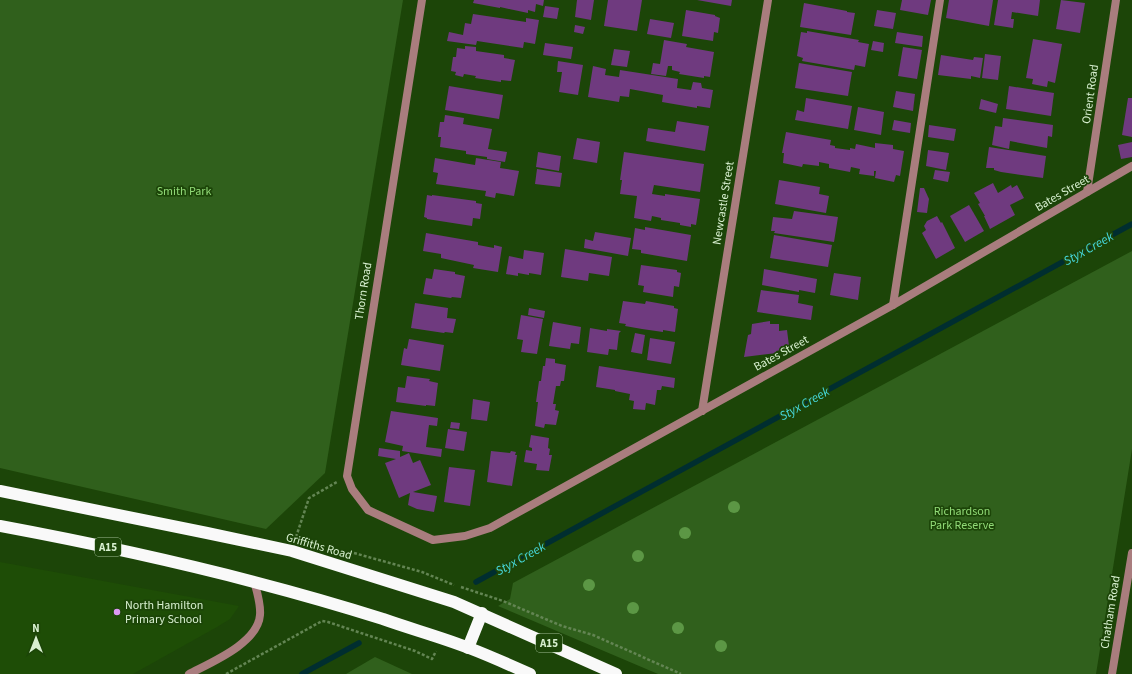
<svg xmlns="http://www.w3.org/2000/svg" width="1132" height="674" font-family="'Source Sans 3',sans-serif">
	<rect width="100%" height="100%" fill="#1c4508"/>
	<polygon fill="#1e4d06" points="0,562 239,606 230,619 217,627 133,674 0,674"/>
	<g fill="#30601c">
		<polygon points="0,0 403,0 325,473 266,529 0,468"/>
		<polygon points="1132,251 1132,449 1096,674 658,674 498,606 510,599 513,583"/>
		<polygon points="375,657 412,674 346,674"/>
	</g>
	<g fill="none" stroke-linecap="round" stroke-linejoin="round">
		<g stroke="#002e30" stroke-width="5.5">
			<polyline points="476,582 1132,224"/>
			<polyline points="302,674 359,643"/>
		</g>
	</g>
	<g fill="#6f3a7f">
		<polygon points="474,0 544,0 543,6 536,4 535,12 528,10 528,13 500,7 500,8 473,3"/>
		<polygon points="577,0 594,0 591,20 575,17"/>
		<polygon points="608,0 642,0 637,31 604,26"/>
		<polygon points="697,0 732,0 731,6"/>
		<polygon points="902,0 931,0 928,15 900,10"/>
		<polygon points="949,0 993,0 989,26 946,18"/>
		<polygon points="998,0 1040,0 1038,16 1012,12 1011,19 1014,19 1013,28 994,25"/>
		<polygon points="1061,0 1085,3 1080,33 1056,29"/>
		<polygon points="804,3 847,11 847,12 855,13 851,35 800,27"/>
		<polygon points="545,6 559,8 557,19 543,17"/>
		<polygon points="686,10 715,15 715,16 720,18 718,33 714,32 713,41 682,36"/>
		<polygon points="877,10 896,13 893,29 874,26"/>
		<polygon points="473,14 526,22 526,18 539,20 535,44 524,42 523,48 477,41 476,45 447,41 449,32 463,35 465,23 471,24"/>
		<polygon points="650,19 674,23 671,38 647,34"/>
		<polygon points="575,25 585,27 583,34 574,32"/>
		<polygon points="807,31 859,40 858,42 869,44 865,67 855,65 854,70 802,61 803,58 797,56 801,32 807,33"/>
		<polygon points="897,32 923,36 922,47 895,43"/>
		<polygon points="1033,39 1062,44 1055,83 1048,81 1047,87 1032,84 1033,79 1026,78"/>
		<polygon points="664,40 687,44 686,47 714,52 710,77 704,76 704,78 679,74 680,72 672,70 672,66 668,66 666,76 651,74 653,63 660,64"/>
		<polygon points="873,41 884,43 883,52 871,50"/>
		<polygon points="545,43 573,47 571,59 543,55"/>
		<polygon points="465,46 476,47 476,51 504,55 504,58 515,60 511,81 501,80 501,82 475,78 476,76 464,74 463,77 455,75 456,72 451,71 453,57 456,57 457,48 465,49"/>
		<polygon points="903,47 922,50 917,79 898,76"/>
		<polygon points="614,49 630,51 627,67 611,65"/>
		<polygon points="985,54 1001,56 998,80 982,78"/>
		<polygon points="941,55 973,60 974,57 983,58 980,78 971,76 971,79 938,75"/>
		<polygon points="558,61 583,65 578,95 559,92 562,72 557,72"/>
		<polygon points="799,63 852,72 848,96 795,88"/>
		<polygon points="593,66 606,69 605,75 619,77 620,70 678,79 677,88 691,90 693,82 701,83 702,88 713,90 710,108 697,106 697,108 662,102 663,95 630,89 629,97 620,96 619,102 588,97"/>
		<polygon points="449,86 503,95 499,119 445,110"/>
		<polygon points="1009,86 1054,93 1051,116 1006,109"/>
		<polygon points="896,91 915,94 913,111 893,107"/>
		<polygon points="806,98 852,106 848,129 795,120 797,110 804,112"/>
		<polygon points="1128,98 1132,98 1132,137 1122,135"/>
		<polygon points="981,99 998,104 996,113 979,109"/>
		<polygon points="858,107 884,112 881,135 854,130"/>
		<polygon points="445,115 464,118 463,124 492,129 488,149 507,152 505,162 487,159 487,157 466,154 466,151 440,147 441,137 438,137 440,122 444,122"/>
		<polygon points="1003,118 1053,125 1052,137 1048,136 1047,148 1010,141 1009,149 992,145 995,126 1002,127"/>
		<polygon points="894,120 911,123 910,133 892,130"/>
		<polygon points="677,121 709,126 705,151 646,141 648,128 675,132"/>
		<polygon points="929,125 956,129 954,141 928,137"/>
		<polygon points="786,132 831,140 830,145 835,146 835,148 850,150 850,148 855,149 856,144 875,148 875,143 893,145 893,149 904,151 900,176 896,175 894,182 875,178 876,171 874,171 874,176 859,174 860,169 851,167 850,172 829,168 829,164 819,162 819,166 803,164 802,167 783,163 784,153 782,153"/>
		<polygon points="577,138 600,142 597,163 573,159"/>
		<polygon points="1132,142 1132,157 1121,159 1118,145"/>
		<polygon points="989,147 1046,156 1043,178 1001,172 994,170 994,168 986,168"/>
		<polygon points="928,150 949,153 946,170 926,166"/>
		<polygon points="538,152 561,156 559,171 536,167"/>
		<polygon points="624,152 704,164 700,192 654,185 652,194 665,196 665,194 700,199 696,225 691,224 691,227 680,225 680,223 661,220 661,218 652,216 651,221 634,218 637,196 620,194 622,180 620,180"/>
		<polygon points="435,158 475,165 476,158 501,162 500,168 519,171 514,196 496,193 495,198 485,196 486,191 436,184 438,173 433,172"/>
		<polygon points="537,169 562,173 560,187 535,184"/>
		<polygon points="935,170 950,172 948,182 933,179"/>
		<polygon points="779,180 820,187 819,194 829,196 826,213 775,204"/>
		<polygon points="993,183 998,193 1011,185 1012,188 1017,185 1024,198 1010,205 1015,215 990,229 984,216 985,216 978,204 980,203 974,193"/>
		<polygon points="920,188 924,188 929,199 927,213 917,212"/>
		<polygon points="427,195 432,196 432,195 476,201 476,203 482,204 480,219 473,218 472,226 427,219 427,218 424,217"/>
		<polygon points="969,205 984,231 965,242 950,216"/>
		<polygon points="794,211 838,217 834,242 774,233 775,231 771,231 773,217 792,219"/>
		<polygon points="937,216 941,223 942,222 955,248 936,259 922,233 926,230 924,226 927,221"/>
		<polygon points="645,227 691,235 687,261 641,253 641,250 632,249 635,228 645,230"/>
		<polygon points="595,232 631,238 628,256 584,248 585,239 593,241"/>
		<polygon points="426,233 478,242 478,245 494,248 494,245 502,247 498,272 473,268 474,265 441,258 441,254 423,251"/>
		<polygon points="774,235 832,245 828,267 770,258"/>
		<polygon points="565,249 612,257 609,276 589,273 588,281 561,277"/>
		<polygon points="524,250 544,253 541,275 529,273 529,275 518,273 518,276 506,274 509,256 523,259"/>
		<polygon points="641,265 677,270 677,272 681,273 679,287 674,286 673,297 643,292 644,286 638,285"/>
		<polygon points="434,269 455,272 455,274 465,276 461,298 452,297 451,298 423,294 426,278 432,279"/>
		<polygon points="764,269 817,279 815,293 799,290 799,292 762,285"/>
		<polygon points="834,273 861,277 858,300 830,295"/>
		<polygon points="761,290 799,295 798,303 813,306 811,320 757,312"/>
		<polygon points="623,301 645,304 646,301 674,306 674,308 678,309 675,332 663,330 663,332 642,329 625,326 626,324 619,323"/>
		<polygon points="415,303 448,308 447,318 456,319 453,333 445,332 444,333 411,328"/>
		<polygon points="529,308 545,311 544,318 528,315"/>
		<polygon points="521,315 543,319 537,354 521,352 523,340 517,339"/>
		<polygon points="770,321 770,324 779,324 779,331 787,330 789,346 781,346 781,350 776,351 777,353 744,357 748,335 751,334 752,324"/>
		<polygon points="553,322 581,327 579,344 571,343 570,349 549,346"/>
		<polygon points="590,328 607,331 607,329 621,331 619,333 617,350 609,349 608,355 587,352"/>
		<polygon points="635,333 645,335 642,354 631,352"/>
		<polygon points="650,338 675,342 671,364 647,360"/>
		<polygon points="409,339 444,345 440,371 401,365 404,348 407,349"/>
		<polygon points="546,358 555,359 555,363 566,365 564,381 561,381 560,386 556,386 553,404 556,404 555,410 559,411 556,425 545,424 544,428 535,426 538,402 536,402 539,381 541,381 543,366 545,366"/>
		<polygon points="599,366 675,378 674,388 662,386 661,390 657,390 655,405 646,403 645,410 633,409 634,401 629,400 630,394 615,391 615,390 596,387"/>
		<polygon points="407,376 430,379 429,381 438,383 435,406 426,405 426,406 396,402 398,387 405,388"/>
		<polygon points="473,399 490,402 487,421 471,419"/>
		<polygon points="391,411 438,418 437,426 429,425 426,447 442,449 441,457 402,451 403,446 385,442"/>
		<polygon points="451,422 460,423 459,429 450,428"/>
		<polygon points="448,429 467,432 464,451 445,448"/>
		<polygon points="531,435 549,438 548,448 550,449 549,455 552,455 549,471 536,470 537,464 524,462 526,450 532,451 532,448 529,447"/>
		<polygon points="379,448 400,451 400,457 409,453 413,463 420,460 431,485 413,492 437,496 434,512 417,509 408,505 410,493 399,498 385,463 396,459 378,456"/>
		<polygon points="491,451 510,453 511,451 516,452 515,455 517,455 512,486 487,482"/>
		<polygon points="449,467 475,470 470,506 444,502"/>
	</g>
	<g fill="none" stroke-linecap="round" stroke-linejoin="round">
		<g stroke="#638553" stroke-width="2.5" stroke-dasharray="3 2" stroke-linecap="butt">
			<polyline points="296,537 309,498 337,482"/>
			<polyline points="354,553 422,572 454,585"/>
			<polyline points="461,587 503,601 562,626 593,635 681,674"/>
			<polyline points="226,674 322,621 328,622 415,651 432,659 436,651"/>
		</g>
		<polyline stroke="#a97d7e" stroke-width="8" points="893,305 940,0"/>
		<g stroke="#a97d7e" stroke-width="8">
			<polyline points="422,0 347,476 352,489 368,510 433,540 465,536 490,528 893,305 1132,166"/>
			<polyline points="1087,192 1116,0"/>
			<polyline points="702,411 768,0"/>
			<path d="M189 674C212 662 258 643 260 615 261 604 257 592 254 581"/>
			<polyline points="1112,674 1132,553"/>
		</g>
		<g stroke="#f9f9f9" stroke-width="12">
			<polyline points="0,491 207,533 292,551 454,602 616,674"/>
			<path d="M0 526C129 550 257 579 383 619 411 629 441 637 469 648 490 656 510 665 530 674"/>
			<polyline points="468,648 482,613"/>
		</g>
	</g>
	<g fill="#5c9745">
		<circle cx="734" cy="507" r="6"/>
		<circle cx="685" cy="533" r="6"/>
		<circle cx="638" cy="556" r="6"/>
		<circle cx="589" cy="585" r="6"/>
		<circle cx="633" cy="608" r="6"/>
		<circle cx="678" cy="628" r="6"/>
		<circle cx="721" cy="646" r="6"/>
	</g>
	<circle fill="#dd99f3" stroke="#1c4508" stroke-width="1.5" cx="117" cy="612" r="4"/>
	<g text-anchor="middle" stroke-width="3.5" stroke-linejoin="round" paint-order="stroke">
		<g fill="#1c4508" stroke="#a0bd94" stroke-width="1">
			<rect x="95" y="538" width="26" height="18" rx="3"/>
			<rect x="536" y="634" width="26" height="18" rx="3"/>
		</g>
		<g font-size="11" font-weight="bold" fill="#d8f0d0">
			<text x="108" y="551">A15</text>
			<text x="549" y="647">A15</text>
		</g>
		<g font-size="12" fill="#d8f0d0" stroke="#1c4508">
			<text transform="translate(1090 94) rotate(-82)" y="4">Orient Road</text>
			<text transform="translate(1062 193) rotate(-30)" y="4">Bates Street</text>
			<text transform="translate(723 203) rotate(-81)" y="4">Newcastle Street</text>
			<text transform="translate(363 291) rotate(-81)" y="4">Thorn Road</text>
			<text transform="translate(781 353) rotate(-29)" y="4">Bates Street</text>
			<text transform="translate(319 546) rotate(16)" y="4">Griffiths Road</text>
			<text transform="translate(1110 612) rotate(-81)" y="4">Chatham Road</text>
		</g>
		<g font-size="12" fill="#91da77" stroke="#1c4508">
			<text x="184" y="195">Smith Park</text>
			<text x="962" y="515">Richardson<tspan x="962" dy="14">Park Reserve</tspan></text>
		</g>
		<g font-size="12" fill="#d8f0d0" stroke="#1c4508" text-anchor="start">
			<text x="125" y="609">North Hamilton<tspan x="125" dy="14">Primary School</tspan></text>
		</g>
		<g font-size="13" font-style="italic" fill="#47d9dd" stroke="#1c4508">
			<text transform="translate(1088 248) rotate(-29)" y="5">Styx Creek</text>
			<text transform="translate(804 403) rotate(-29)" y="5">Styx Creek</text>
			<text transform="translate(520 558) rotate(-29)" y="5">Styx Creek</text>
		</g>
	</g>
	<g transform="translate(36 638)" stroke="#1c4508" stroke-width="3" paint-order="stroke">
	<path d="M0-3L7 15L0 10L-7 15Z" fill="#d8f0d0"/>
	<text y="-6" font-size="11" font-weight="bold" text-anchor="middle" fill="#d8f0d0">N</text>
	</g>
</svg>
